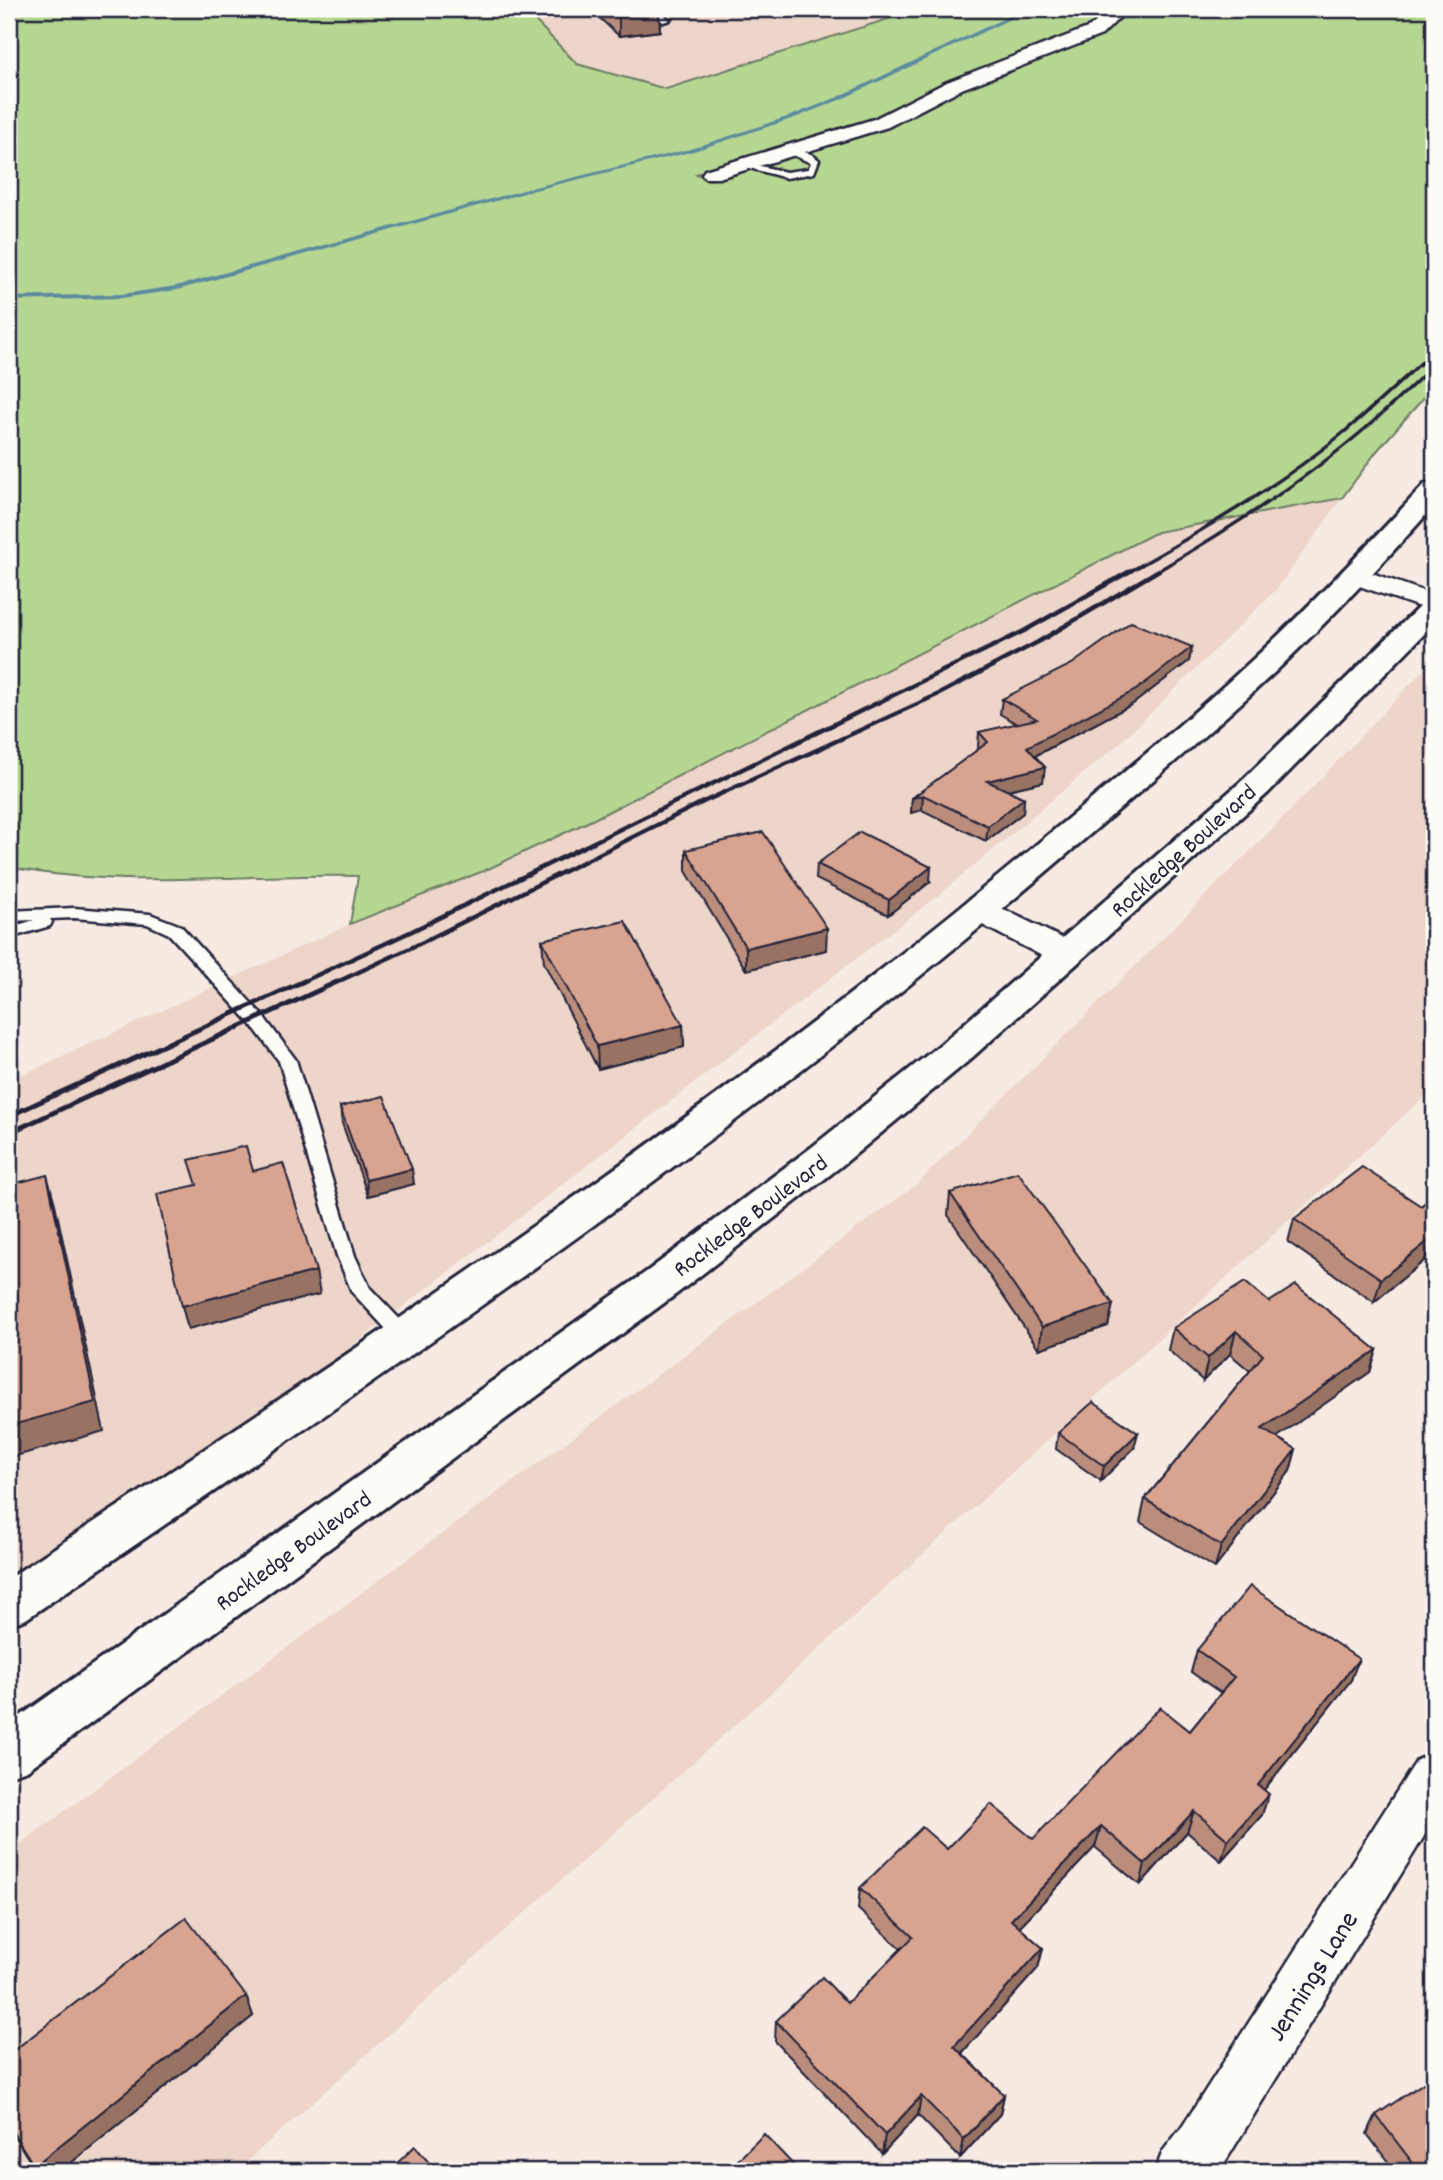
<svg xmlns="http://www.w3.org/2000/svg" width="1443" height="2180" font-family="Dekko,sans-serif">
	<rect width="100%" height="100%" fill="#f6eae2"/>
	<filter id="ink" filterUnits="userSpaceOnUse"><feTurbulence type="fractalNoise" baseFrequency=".0143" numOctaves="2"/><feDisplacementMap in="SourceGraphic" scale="14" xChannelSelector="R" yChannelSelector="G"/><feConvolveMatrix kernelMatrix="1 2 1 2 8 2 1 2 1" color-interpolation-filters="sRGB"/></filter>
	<g filter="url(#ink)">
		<g fill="#edd5c9">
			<polygon points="524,9 920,9 666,89 577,64"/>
			<polygon points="1342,498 1276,590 1122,741 939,895 305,1382 9,1579 9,1081 350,924 486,870 592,820 1157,532"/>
			<polygon points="1434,659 1434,1088 775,1689 236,2171 9,2171 9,1852 916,1185 1291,810"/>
		</g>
		<path fill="#b6d791" stroke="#6c7c66" stroke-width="2" d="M9 9H524L577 64 666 89 920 9H1097L1094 11 1097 20 1087 30 944 84 871 120 783 150 696 174 710 180 799 155 890 124 962 88 1104 33 1130 9H1434V386L1377 451 1342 498 1157 532 592 820 486 870 350 924 358 876C242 873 124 890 9 867Z"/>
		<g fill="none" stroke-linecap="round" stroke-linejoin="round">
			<polygon fill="#5c8b9f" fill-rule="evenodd" points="1024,9 1031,9 842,99 797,117 694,151 535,190 177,290 122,298 9,301 9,297 122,294 176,286 531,188 690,149 793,115 838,97"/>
			<g stroke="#22223b" stroke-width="5">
				<g id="lane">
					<polygon points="648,9 657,9 670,20 663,22"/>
					<polygon points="794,149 811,154 819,160 814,173 786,178 739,165 744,162 786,172 808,169 811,163 791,154 789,152"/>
					<polygon points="74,908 150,914 181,926 263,1016 296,1060 355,1256 370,1288 412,1332 415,1337 412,1342 405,1345 398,1342 352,1292 337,1256 279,1061 251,1024 169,934 147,924 74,918 50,919 52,922 50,926 9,938 9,928 34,920 9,921 9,911"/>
				</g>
			</g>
			<g stroke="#22223b" stroke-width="5">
				<g id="street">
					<polygon points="1110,9 1128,9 1102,35 959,90 888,127 719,178 705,178 702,174 705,170 874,119 947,82 1090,27"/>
					<polygon points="1355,567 1434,595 1434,612 1345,581 1341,575 1345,569"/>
					<polygon points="981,901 993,904 1078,946 1083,954 1078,962 1066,965 1054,962 969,918 964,911 969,904"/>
					<polygon points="1434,1753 1434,1820 1222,2167 1219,2171 1155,2171 1163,2151 1182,2127 1417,1760"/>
				</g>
			</g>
			<g stroke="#22223b" stroke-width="6">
				<g id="primary">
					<path d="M1434 482V506C1384 562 1332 617 1278 669 1210 733 1138 793 1067 854 740 1135 383 1377 26 1619L9 1625V1578C363 1346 717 1112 1042 840 1116 779 1191 718 1261 652 1318 598 1371 542 1425 484Z"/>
					<polygon points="1434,599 1434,624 1268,793 967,1062 840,1167 679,1292 27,1770 9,1776 9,1724 649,1270 812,1147 941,1044 1244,779 1424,602"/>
				</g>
			</g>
			<use href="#lane" fill="#fdfcf7" fill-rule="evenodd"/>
			<use href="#street" fill="#fdfcf7" fill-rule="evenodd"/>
			<use href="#primary" fill="#fdfcf7" fill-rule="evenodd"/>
			<g stroke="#22223b" stroke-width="3.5">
				<path d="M1129 572C1203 530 1277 487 1343 433 1374 407 1404 378 1434 351"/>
				<path d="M1156 572C1230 529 1303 482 1367 427 1390 407 1412 386 1434 365"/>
			</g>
			<g stroke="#22223b" stroke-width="4.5">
				<polyline points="300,983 408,933 1024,631 1132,570"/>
				<polyline points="335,983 421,943 703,802 939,694 1038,642 1159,570"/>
			</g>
			<g stroke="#22223b" stroke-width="5">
				<polyline points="9,1116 304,981"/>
				<polyline points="9,1133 339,981"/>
			</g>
		</g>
		<g fill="#bb8d7b" stroke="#22223b" stroke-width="2">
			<polygon points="590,9 657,9 659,11 660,31 619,36"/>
			<polygon points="1192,647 1189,661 1133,704 1035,756 1043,782 1008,790 1024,798 1023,813 986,841 922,810 911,813 912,798 979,749 978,747 979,732 1017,724 1000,714 1002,699"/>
			<polygon points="686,850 826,950 746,970 686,871"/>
			<polygon points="817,864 930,882 888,915 816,879"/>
			<polygon points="542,940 683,1025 684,1047 598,1069 544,963"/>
			<polygon points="340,1107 414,1184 368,1196 342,1123"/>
			<polygon points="950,1193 1113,1304 1108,1326 1039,1349 948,1215"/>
			<polygon points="1434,1195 1434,1267 1425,1260 1374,1302 1288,1242 1294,1219 1421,1206"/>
			<polygon points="1269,1302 1377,1350 1370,1372 1276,1437 1296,1449 1290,1471 1215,1568 1140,1522 1145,1499 1250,1371 1230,1354 1203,1381 1168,1350 1173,1328"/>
			<polygon points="1058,1433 1134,1448 1101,1481 1056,1449"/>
			<polygon points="1197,1650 1351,1680 1264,1790 1262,1815 1221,1861 1187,1832 1140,1885 1095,1847 1019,1927 1043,1948 1038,1968 962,2053 1004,2095 1000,2114 960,2158 918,2115 882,2154 775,2041 776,2021 847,2003 901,1949 858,1909 860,1888 947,1849 1033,1839 1190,1731 1221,1693 1191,1672"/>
			<polygon points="246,1996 253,2016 61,2171 36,2171 9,2128 9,2054"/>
			<polygon points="1376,2115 1434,2171 1395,2171 1367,2134"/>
		</g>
		<g fill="#987364" stroke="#22223b" stroke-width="2">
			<polygon points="659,11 660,31 619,36 619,16"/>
			<polygon points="1192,647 1189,661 1133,704 1025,761 1027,747"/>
			<polygon points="1045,767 1043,782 985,795 987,781"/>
			<polygon points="923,795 922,810 911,813 912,798"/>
			<polygon points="1024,798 1023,813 986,841 988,826"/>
			<polygon points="931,867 930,882 888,915 889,900"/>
			<polygon points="827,928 826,950 746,970 746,948"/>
			<polygon points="683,1025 684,1047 598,1069 597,1046"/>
			<polygon points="412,1169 414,1184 368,1196 366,1180"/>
			<polygon points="47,1175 55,1204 104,1431 9,1458 9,1426"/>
			<polygon points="1432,1238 1425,1260 1374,1302 1381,1279"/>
			<polygon points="316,1271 320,1294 188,1329 182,1306"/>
			<polygon points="1113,1304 1108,1326 1039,1349 1042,1327"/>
			<polygon points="1236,1331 1230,1354 1203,1381 1208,1358"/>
			<polygon points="1377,1350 1370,1372 1256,1452 1262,1429"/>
			<polygon points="1138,1433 1134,1448 1101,1481 1104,1466"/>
			<polygon points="1296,1449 1290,1471 1215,1568 1221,1546"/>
			<polygon points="1359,1659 1351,1680 1251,1806 1258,1785"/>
			<polygon points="1269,1794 1262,1815 1221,1861 1228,1840"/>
			<polygon points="1194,1811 1187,1832 1140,1885 1145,1864"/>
			<polygon points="1101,1826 1095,1847 1007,1940 1011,1920"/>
			<polygon points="1043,1948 1038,1968 951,2065 954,2046"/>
			<polygon points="246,1996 253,2016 61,2171 37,2171 34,2166"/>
			<polygon points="1004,2095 1000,2114 960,2158 964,2139"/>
			<polygon points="921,2096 918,2115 882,2154 885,2135"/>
		</g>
		<g fill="#d9a48f" stroke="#22223b" stroke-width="2">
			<polygon points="611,9 657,9 659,11 619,16"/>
			<polygon points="1131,622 1192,647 1136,690 1027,747 1045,767 987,781 1024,798 988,826 923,795 912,798 988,742 979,732 1037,719 1002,699 1072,664"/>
			<polygon points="763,832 827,928 746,948 686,850"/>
			<polygon points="860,832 931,867 889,900 817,864"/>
			<polygon points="625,921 683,1025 597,1046 542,940"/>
			<polygon points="384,1096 412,1169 366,1180 340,1107"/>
			<polygon points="246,1146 253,1171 283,1163 316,1271 182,1306 157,1194 197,1185 189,1160"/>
			<polygon points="1362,1167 1421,1206 1434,1195 1434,1239 1432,1238 1381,1279 1294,1219"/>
			<polygon points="1018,1172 1113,1304 1042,1327 950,1193"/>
			<polygon points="47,1175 95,1402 9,1426 9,1185"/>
			<polygon points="1245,1282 1269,1302 1296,1285 1377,1350 1262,1429 1296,1449 1221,1546 1145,1499 1263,1355 1236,1331 1208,1358 1173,1328"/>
			<polygon points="1093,1402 1138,1433 1104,1466 1058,1433"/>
			<polygon points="1250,1586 1359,1659 1258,1785 1269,1794 1228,1840 1194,1811 1145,1864 1101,1826 1011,1920 1043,1948 954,2046 1004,2095 964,2139 921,2096 885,2135 776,2021 822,1977 847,2003 913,1937 860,1888 922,1827 947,1849 991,1804 1033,1839 1160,1707 1190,1731 1234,1677 1197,1650"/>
			<polygon points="186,1918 246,1996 34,2166 9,2126 9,2054"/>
			<polygon points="1434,2076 1434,2171 1419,2171 1376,2115"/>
			<polygon points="764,2134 799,2171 727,2171"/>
			<polygon points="415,2146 436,2171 389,2171"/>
		</g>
	</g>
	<g text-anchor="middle" stroke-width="5" stroke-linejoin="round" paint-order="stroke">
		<g font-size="24" fill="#22223b" stroke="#fdfcf7">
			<text transform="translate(1183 850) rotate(-42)" y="8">Rockledge Boulevard</text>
			<text transform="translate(750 1215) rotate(-37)" y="8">Rockledge Boulevard</text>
			<text transform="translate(293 1550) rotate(-36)" y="8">Rockledge Boulevard</text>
		</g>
		<g font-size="28" fill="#22223b" stroke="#fdfcf7">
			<text transform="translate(1311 1975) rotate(-58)" y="10">Jennings Lane</text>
		</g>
	</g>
	<rect width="1443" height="2180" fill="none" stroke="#fdfcf7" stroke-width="35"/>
	<rect x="18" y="18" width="1408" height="2145" fill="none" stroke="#22223b" stroke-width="2.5" filter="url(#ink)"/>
</svg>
